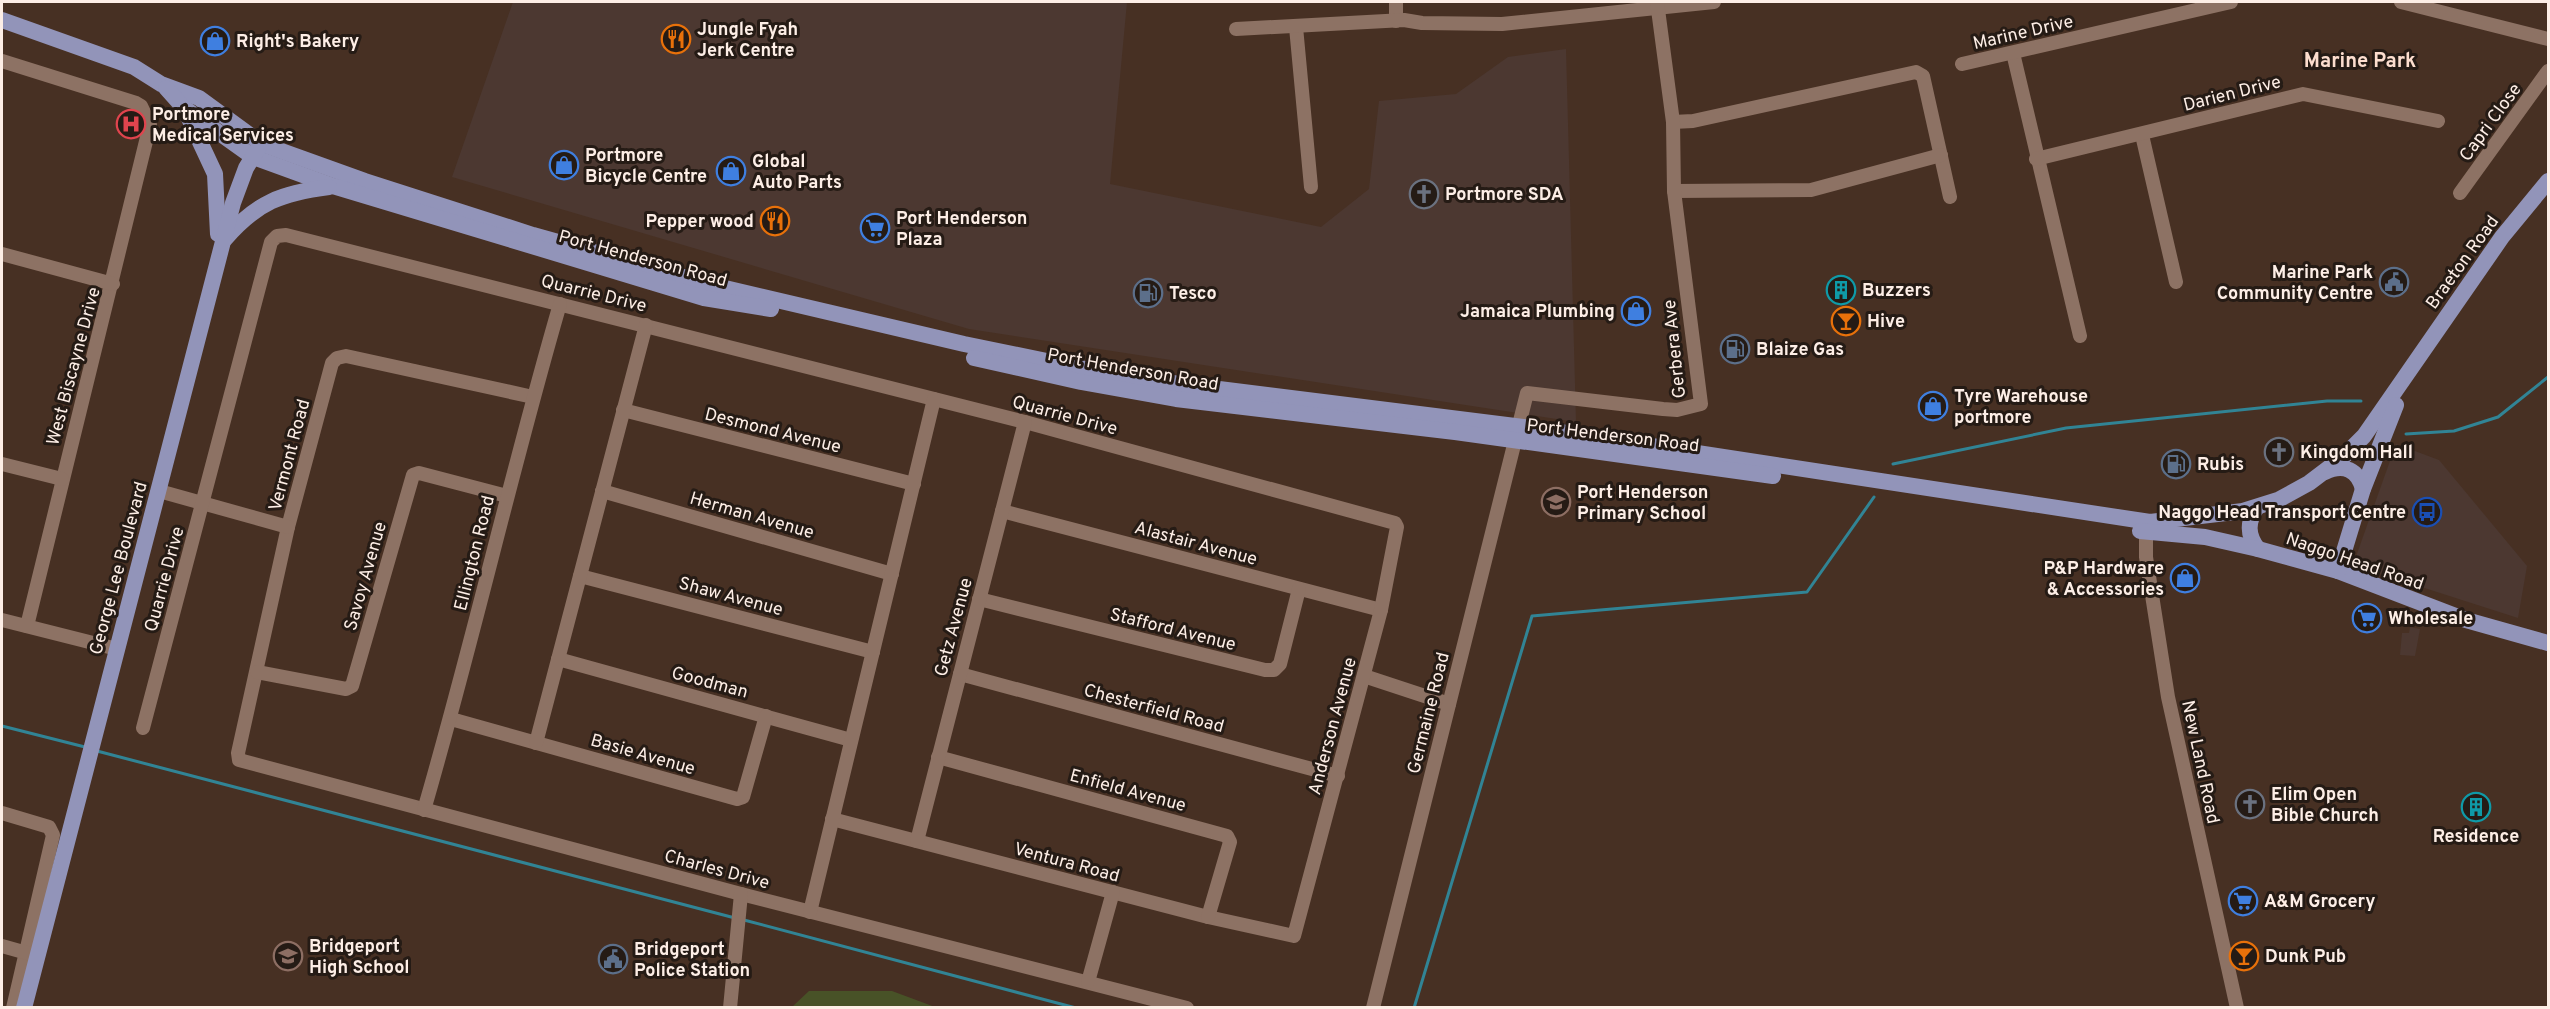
<svg xmlns="http://www.w3.org/2000/svg" width="2550" height="1009" font-family="Overpass,sans-serif">
	<rect width="100%" height="100%" fill="#473023"/>
	<g fill="#4c3831">
		<polygon points="513,2 1127,2 1110,184 1321,227 1369,189 1379,101 1456,94 1508,57 1566,49 1576,422 969,329 452,177"/>
		<polygon points="2396,444 2439,460 2527,566 2518,618 2353,565"/>
		<polygon points="2410,627 2420,629 2415,656 2400,655 2402,633 2409,633"/>
	</g>
	<polygon fill="#485227" points="809,991 892,991 935,1007 792,1007"/>
	<g fill="none" stroke-linecap="round" stroke-linejoin="round">
		<g stroke="#318495" stroke-width="3">
			<polyline points="2406,434 2454,431 2498,417 2548,377"/>
			<polyline points="1893,464 2066,428 2327,401 2361,401"/>
			<polyline points="2,726 85,747"/>
			<polyline points="97,751 735,918"/>
			<polyline points="744,920 1076,1008"/>
			<polyline points="1414,1008 1532,616 1807,592 1874,497"/>
		</g>
		<g stroke="#8d7264" stroke-width="14">
			<polyline points="2401,2 2548,39"/>
			<polyline points="1396,21 1396,2"/>
			<polyline points="1296,27 1311,187"/>
			<polyline points="1236,29 1404,20 1422,23 1502,24 1714,2"/>
			<polyline points="2013,53 2080,336"/>
			<polyline points="2,61 136,103 141,106 150,125 27,626"/>
			<polyline points="1962,64 2231,2"/>
			<polyline points="1673,122 1693,121 1916,72 1923,76 1950,197"/>
			<polyline points="2142,135 2176,282"/>
			<polyline points="2036,159 2303,94 2438,121"/>
			<polyline points="1674,191 1811,190 1941,155"/>
			<polyline points="2460,193 2548,71"/>
			<polyline points="2,254 113,284"/>
			<polyline points="533,397 346,356 337,358 332,363 288,527 238,753 239,760 741,894 1187,1008"/>
			<polyline points="623,410 914,484"/>
			<polyline points="2,464 62,479"/>
			<polyline points="159,491 288,527"/>
			<polyline points="602,491 892,574"/>
			<polyline points="1002,511 1381,610"/>
			<polyline points="2146,522 2146,557 2168,697 2237,1008"/>
			<polyline points="580,576 873,652"/>
			<polyline points="979,599 1265,670 1274,670 1280,664 1299,589"/>
			<polyline points="2,620 117,649"/>
			<polyline points="558,659 851,740"/>
			<polyline points="257,672 346,689 352,686 413,475 419,473 507,496"/>
			<polyline points="960,674 1338,776"/>
			<polyline points="1364,676 1449,704"/>
			<polyline points="451,719 737,799 743,797 766,716"/>
			<polyline points="143,728 271,242 277,236 286,235 1025,422 1395,523 1397,527 1381,610 1294,936 1208,917 832,819"/>
			<polyline points="536,743 646,325"/>
			<polyline points="938,757 1227,836 1230,842 1208,917"/>
			<path d="M424 810C473 642 511 472 560 304"/>
			<polyline points="2,813 49,827 53,835 13,1008"/>
			<polyline points="917,841 1025,422"/>
			<polyline points="810,912 934,399"/>
			<polyline points="2,946 34,955"/>
			<polyline points="1088,982 1113,892"/>
			<polyline points="730,1008 741,894"/>
			<polyline points="1373,1008 1527,393 1663,409 1677,410 1701,404 1674,191 1673,122 1657,2"/>
		</g>
		<g stroke="#9294b9" stroke-width="16">
			<polyline points="2,20 134,67 161,84 199,98 262,144 365,181 533,235 708,284 964,344 1095,371 1179,384 1547,430 2150,522 2243,511 2278,500 2309,483 2342,458 2364,436 2502,237 2548,181"/>
			<polyline points="166,88 183,107 253,157 333,186 704,298 771,309"/>
			<polyline points="187,114 215,174 218,234"/>
			<path d="M225 239C257 202 282 193 329 187"/>
			<polyline points="974,358 1081,382 1176,399 1455,432 1773,476"/>
			<path d="M2325 472C2344 463 2358 470 2363 489"/>
			<path d="M2257 507C2247 522 2247 535 2258 549"/>
			<polyline points="2140,531 2205,537 2258,549 2338,571 2466,620 2548,643"/>
			<polyline points="2338,571 2363,489 2396,405"/>
			<polyline points="24,1008 233,203 246,168 259,147"/>
		</g>
	</g>
	<defs>
		<g id="restaurant-ring" transform="scale(1.5)"><circle r="9.5" fill="#251b15" stroke="#e8710a" stroke-width="1.5"/><path d="M-5-6h1v4h1v-4h1v4h1v-4h1v5L-1.5 .5V6h-2V.5L-5-1ZM5-6V6H3V1.5H1.5Q1.5-4 5-6Z" fill="#e8710a"/></g>
		<g id="shop-ring" transform="scale(1.5)"><circle r="9.5" fill="#251b15" stroke="#3f7fe0" stroke-width="1.5"/><path d="M-5-2.5h2.3a2.7 3.5 0 0 1 5.4 0H5L5.5 6h-11ZM-1.5-2.5h3a1.5 2.3 0 0 0-3 0Z" fill="#3f7fe0"/></g>
		<g id="hospital-ring" transform="scale(1.5)"><circle r="9.5" fill="#251b15" stroke="#e0444e" stroke-width="1.5"/><path d="M-5-5h3v3.5h4V-5h3V5h-3V1.5h-4V5h-3Z" fill="#e0444e"/></g>
		<g id="church-ring" transform="scale(1.5)"><circle r="9.5" fill="#251b15" stroke="#6b7280" stroke-width="1.5"/><path d="M-1.2-6h2.4v3.5h3.3v2.4h-3.3V6h-2.4V-.1h-3.3v-2.4h3.3Z" fill="#6b7280"/></g>
		<g id="supermarket-ring" transform="scale(1.5)"><circle r="9.5" fill="#251b15" stroke="#3f7fe0" stroke-width="1.5"/><path d="M-6-5.5h2.5l.6 2H6L4.5 2H-2.5L-4.4-4H-6ZM-1.5 3.2a1.3 1.3 0 1 0 .1 0ZM3 3.2a1.3 1.3 0 1 0 .1 0Z" fill="#3f7fe0"/></g>
		<g id="civic-ring" transform="scale(1.5)"><circle r="9.5" fill="#251b15" stroke="#5c6f8a" stroke-width="1.5"/><path d="M-.6-6.5H3V-4.5H.6V-3L4-1V1h2V6H-6V1h2V-1L-.6-3ZM-1.2 2.5V6h2.4V2.5Z" fill="#5c6f8a"/></g>
		<g id="building-ring" transform="scale(1.5)"><circle r="9.5" fill="#251b15" stroke="#0f9aa8" stroke-width="1.5"/><path d="M-4-6H4V6H1V3H-1V6H-4ZM-2.5-4.3h1.7v1.8h-1.7ZM.8-4.3h1.7v1.8H.8ZM-2.5-1h1.7V.8h-1.7ZM.8-1h1.7V.8H.8Z" fill="#0f9aa8"/></g>
		<g id="fuel-ring" transform="scale(1.5)"><circle r="9.5" fill="#251b15" stroke="#5c6f8a" stroke-width="1.5"/><path d="M-5.5-6h7V0h2V4h1.3V-2.5L3-4.5l.8-.8L6-3V5H2.5V1h-1V6h-7ZM-4.2-4.7v3.2H.2V-4.7Z" fill="#5c6f8a"/></g>
		<g id="bar-ring" transform="scale(1.5)"><circle r="9.5" fill="#251b15" stroke="#e8710a" stroke-width="1.5"/><path d="M-6-5H6L.8 .8V4.5H3.5V6h-7V4.5H-.8V.8Z" fill="#e8710a"/></g>
		<g id="school-ring" transform="scale(1.5)"><circle r="9.5" fill="#251b15" stroke="#8d6e63" stroke-width="1.5"/><path d="M0-5L7-2L0 1L-7-2ZM-4 1L0 2.5L4 1V4Q0 6-4 4Z" fill="#8d6e63"/></g>
		<g id="bus-ring" transform="scale(1.5)"><circle r="9.5" fill="#251b15" stroke="#1a4fb4" stroke-width="1.5"/><path d="M-5-6H5V4H4V6H2V4H-2V6H-4V4H-5ZM-3.5-4V0h7V-4ZM-3.5 1.2v1.5H-2V1.2ZM2 1.2v1.5H3.5V1.2Z" fill="#1a4fb4"/></g>
	</defs>
	<g fill-rule="evenodd">
		<use href="#restaurant-ring" x="676" y="39"/>
		<use href="#shop-ring" x="215" y="41"/>
		<use href="#hospital-ring" x="131" y="124"/>
		<use href="#shop-ring" x="564" y="165"/>
		<use href="#shop-ring" x="731" y="171"/>
		<use href="#church-ring" x="1424" y="194"/>
		<use href="#restaurant-ring" x="775" y="221"/>
		<use href="#supermarket-ring" x="875" y="228"/>
		<use href="#civic-ring" x="2394" y="282"/>
		<use href="#building-ring" x="1841" y="290"/>
		<use href="#fuel-ring" x="1148" y="293"/>
		<use href="#shop-ring" x="1636" y="311"/>
		<use href="#bar-ring" x="1846" y="321"/>
		<use href="#fuel-ring" x="1735" y="349"/>
		<use href="#shop-ring" x="1933" y="406"/>
		<use href="#church-ring" x="2279" y="452"/>
		<use href="#fuel-ring" x="2176" y="464"/>
		<use href="#school-ring" x="1556" y="502"/>
		<use href="#bus-ring" x="2427" y="512"/>
		<use href="#shop-ring" x="2185" y="578"/>
		<use href="#supermarket-ring" x="2367" y="618"/>
		<use href="#church-ring" x="2250" y="804"/>
		<use href="#building-ring" x="2476" y="807"/>
		<use href="#supermarket-ring" x="2243" y="901"/>
		<use href="#school-ring" x="288" y="956"/>
		<use href="#bar-ring" x="2244" y="956"/>
		<use href="#civic-ring" x="613" y="959"/>
	</g>
	<g text-anchor="middle" stroke-width="6" stroke-linejoin="round" paint-order="stroke">
		<g font-size="18" font-weight="bold" fill="#fdeee6" stroke="#251b15" text-anchor="start">
			<text x="697" y="35">Jungle Fyah<tspan x="697" dy="21">Jerk Centre</tspan></text>
			<text x="236" y="47">Right's Bakery</text>
			<text x="152" y="120">Portmore<tspan x="152" dy="21">Medical Services</tspan></text>
			<text x="585" y="161">Portmore<tspan x="585" dy="21">Bicycle Centre</tspan></text>
			<text x="752" y="167">Global<tspan x="752" dy="21">Auto Parts</tspan></text>
			<text x="1445" y="200">Portmore SDA</text>
			<text x="896" y="224">Port Henderson<tspan x="896" dy="21">Plaza</tspan></text>
			<text x="754" y="227" text-anchor="end">Pepper wood</text>
			<text x="2373" y="278" text-anchor="end">Marine Park<tspan x="2373" dy="21">Community Centre</tspan></text>
			<text x="1862" y="296">Buzzers</text>
			<text x="1169" y="299">Tesco</text>
			<text x="1615" y="317" text-anchor="end">Jamaica Plumbing</text>
			<text x="1867" y="327">Hive</text>
			<text x="1756" y="355">Blaize Gas</text>
			<text x="1954" y="402">Tyre Warehouse<tspan x="1954" dy="21">portmore</tspan></text>
			<text x="2300" y="458">Kingdom Hall</text>
			<text x="2197" y="470">Rubis</text>
			<text x="1577" y="498">Port Henderson<tspan x="1577" dy="21">Primary School</tspan></text>
			<text x="2406" y="518" text-anchor="end">Naggo Head Transport Centre</text>
			<text x="2164" y="574" text-anchor="end">P&amp;P Hardware<tspan x="2164" dy="21">&amp; Accessories</tspan></text>
			<text x="2388" y="624">Wholesale</text>
			<text x="2271" y="800">Elim Open<tspan x="2271" dy="21">Bible Church</tspan></text>
			<text x="2476" y="842" text-anchor="middle">Residence</text>
			<text x="2264" y="907">A&amp;M Grocery</text>
			<text x="309" y="952">Bridgeport<tspan x="309" dy="21">High School</tspan></text>
			<text x="634" y="955">Bridgeport<tspan x="634" dy="21">Police Station</tspan></text>
			<text x="2265" y="962">Dunk Pub</text>
		</g>
		<g font-size="18" fill="#fdeee6" stroke="#251b15">
			<text transform="translate(2023 32) rotate(-13)" y="6">Marine Drive</text>
			<text transform="translate(2232 93) rotate(-14)" y="6">Darien Drive</text>
			<text transform="translate(2490 122) rotate(-54)" y="6">Capri Close</text>
			<text transform="translate(643 258) rotate(15)" y="6">Port Henderson Road</text>
			<text transform="translate(2462 262) rotate(-54)" y="6">Braeton Road</text>
			<text transform="translate(594 293) rotate(14)" y="6">Quarrie Drive</text>
			<text transform="translate(1674 349) rotate(-96)" y="6">Gerbera Ave</text>
			<text transform="translate(73 366) rotate(-75)" y="6">West Biscayne Drive</text>
			<text transform="translate(1133 369) rotate(10)" y="6">Port Henderson Road</text>
			<text transform="translate(1065 415) rotate(15)" y="6">Quarrie Drive</text>
			<text transform="translate(773 430) rotate(14)" y="6">Desmond Avenue</text>
			<text transform="translate(1613 435) rotate(7)" y="6">Port Henderson Road</text>
			<text transform="translate(289 455) rotate(-75)" y="6">Vermont Road</text>
			<text transform="translate(752 515) rotate(16)" y="6">Herman Avenue</text>
			<text transform="translate(1196 543) rotate(15)" y="6">Alastair Avenue</text>
			<text transform="translate(474 553) rotate(-76)" y="6">Ellington Road</text>
			<text transform="translate(2355 561) rotate(19)" y="6">Naggo Head Road</text>
			<text transform="translate(118 568) rotate(-75)" y="6">George Lee Boulevard</text>
			<text transform="translate(365 576) rotate(-74)" y="6">Savoy Avenue</text>
			<text transform="translate(164 579) rotate(-75)" y="6">Quarrie Drive</text>
			<text transform="translate(731 596) rotate(15)" y="6">Shaw Avenue</text>
			<text transform="translate(953 627) rotate(-75)" y="6">Getz Avenue</text>
			<text transform="translate(1173 629) rotate(14)" y="6">Stafford Avenue</text>
			<text transform="translate(710 682) rotate(15)" y="6">Goodman</text>
			<text transform="translate(1154 708) rotate(15)" y="6">Chesterfield Road</text>
			<text transform="translate(1428 713) rotate(-76)" y="6">Germaine Road</text>
			<text transform="translate(1332 726) rotate(-75)" y="6">Anderson Avenue</text>
			<text transform="translate(643 754) rotate(16)" y="6">Basie Avenue</text>
			<text transform="translate(2201 762) rotate(78)" y="6">New Land Road</text>
			<text transform="translate(1128 790) rotate(15)" y="6">Enfield Avenue</text>
			<text transform="translate(1067 862) rotate(15)" y="6">Ventura Road</text>
			<text transform="translate(717 869) rotate(15)" y="6">Charles Drive</text>
		</g>
		<g font-size="20" font-weight="bold" fill="#fcddce" stroke="#251b15">
			<text x="2360" y="67">Marine Park</text>
		</g>
	</g>
	<rect width="2550" height="1009" fill="none" stroke="#fdeee6" stroke-width="6"/>
</svg>
